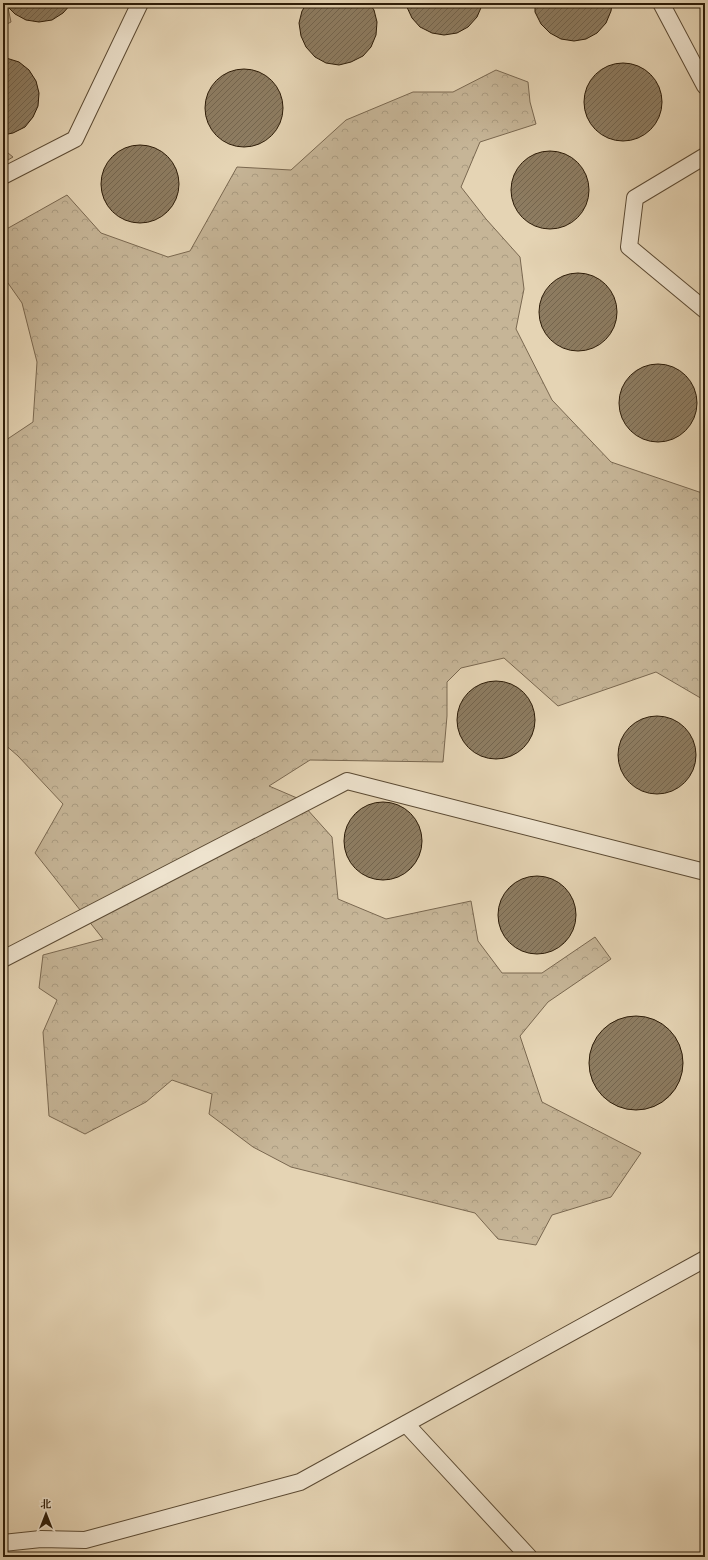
<svg xmlns="http://www.w3.org/2000/svg" width="708" height="1560" font-family="'IM FELL French Canon','Noto Serif SC',serif">
	<defs>
		<pattern id="forest-crowns" width="20" height="18" patternUnits="userSpaceOnUse"><rect width="20" height="18" fill="#c6b597"/><path d="M2 6a3 3 0 1 1 6 0M12 15a3 3 0 1 1 6 0" fill="none" stroke="#aa9b81"/></pattern>
		<pattern id="building-hatch" width="6" height="6" patternUnits="userSpaceOnUse"><rect width="6" height="6" fill="#8d7c61"/><path d="M-1 1l2-2M0 6l6-6M5 7l2-2" fill="none" stroke="#74654e"/></pattern>
	</defs>
	<rect width="100%" height="100%" fill="#e5d4b4"/>
	<filter id="stains"><feTurbulence type="fractalNoise" baseFrequency=".005" numOctaves="4"/><feColorMatrix values="0 0 0 0 .2 0 0 0 0 .09 0 0 0 0 .02 0 0 0 .5 -.17"/></filter>
	<radialGradient id="worn" r=".72"><stop offset=".6" stop-color="#630" stop-opacity="0"/><stop offset="1" stop-color="#630" stop-opacity=".3"/></radialGradient>
	<g fill="url(#forest-crowns)" stroke="#7a6850">
		<polygon points="3,3 7,3 11,22 3,26"/>
		<polygon points="496,70 528,82 530,102 536,124 480,142 461,187 486,219 520,257 524,289 516,329 552,400 611,462 705,494 705,703 704,700 656,672 558,706 504,658 461,668 447,682 447,716 443,762 310,760 269,786 297,798 332,837 338,899 386,919 471,901 478,941 502,973 542,973 595,937 611,959 548,1002 520,1036 542,1102 641,1153 611,1197 552,1215 536,1245 498,1239 475,1213 291,1167 253,1147 209,1114 212,1094 172,1080 146,1102 85,1134 49,1116 43,1032 57,1000 39,988 43,955 103,939 35,853 63,804 18,756 3,743 3,442 33,422 37,362 22,303 3,276 3,231 67,195 101,233 168,257 190,251 237,167 291,170 346,120 413,92 453,92"/>
		<polygon points="3,149 13,157 3,163"/>
	</g>
	<g fill="url(#building-hatch)" stroke="#2d1c08">
		<polygon points="4,3 72,3 63,13 52,20 39,22 26,20 15,14"/>
		<polygon points="307,3 369,3 374,10 377,22 376,35 371,47 363,56 351,62 339,65 326,63 315,57 306,47 301,36 299,23 302,11"/>
		<polygon points="405,3 483,3 477,17 468,27 457,33 444,35 432,33 420,27 412,18"/>
		<polygon points="535,3 612,3 611,11 606,23 597,33 586,39 574,41 561,39 550,33 541,24 535,12"/>
		<polygon points="3,57 19,62 29,70 36,81 39,93 38,106 33,117 25,127 13,133 3,135"/>
		<circle cx="623" cy="102" r="39"/>
		<circle cx="244" cy="108" r="39"/>
		<circle cx="140" cy="184" r="39"/>
		<circle cx="550" cy="190" r="39"/>
		<circle cx="578" cy="312" r="39"/>
		<circle cx="658" cy="403" r="39"/>
		<circle cx="496" cy="720" r="39"/>
		<circle cx="657" cy="755" r="39"/>
		<circle cx="383" cy="841" r="39"/>
		<circle cx="537" cy="915" r="39"/>
		<circle cx="636" cy="1063" r="47"/>
	</g>
	<g fill="none" stroke-linecap="round" stroke-linejoin="round">
		<g stroke="#5b4a33" stroke-width="18">
			<g id="minor">
				<polyline points="661,3 705,86"/>
				<polyline points="705,156 635,198 629,247 705,310"/>
				<polyline points="3,176 75,139 140,3"/>
				<polyline points="3,959 347,781 705,872"/>
				<polyline points="406,1424 529,1557"/>
				<polyline points="3,1543 41,1539 85,1540 300,1482 705,1259"/>
			</g>
		</g>
		<use href="#minor" stroke="#eee3ce" stroke-width="16"/>
	</g>
	<rect width="708" height="1560" fill="none" stroke="#e5d4b4" stroke-width="16"/>
	<rect x="4" y="4" width="700" height="1552" fill="none" stroke="#2d1c08" stroke-width="2"/>
	<rect x="8" y="8" width="692" height="1544" fill="none" stroke="#2d1c08"/>
	<g transform="translate(46 1514)" stroke="#eee3ce" stroke-width="3" paint-order="stroke">
	<path d="M0-3L7 15L0 10L-7 15Z" fill="#2d1c08"/>
	<text y="-6" font-size="11" font-weight="bold" text-anchor="middle" fill="#2d1c08">北</text>
	</g>
	<rect width="100%" height="100%" filter="url(#stains)"/>
	<rect width="100%" height="100%" fill="url(#worn)"/>
</svg>
